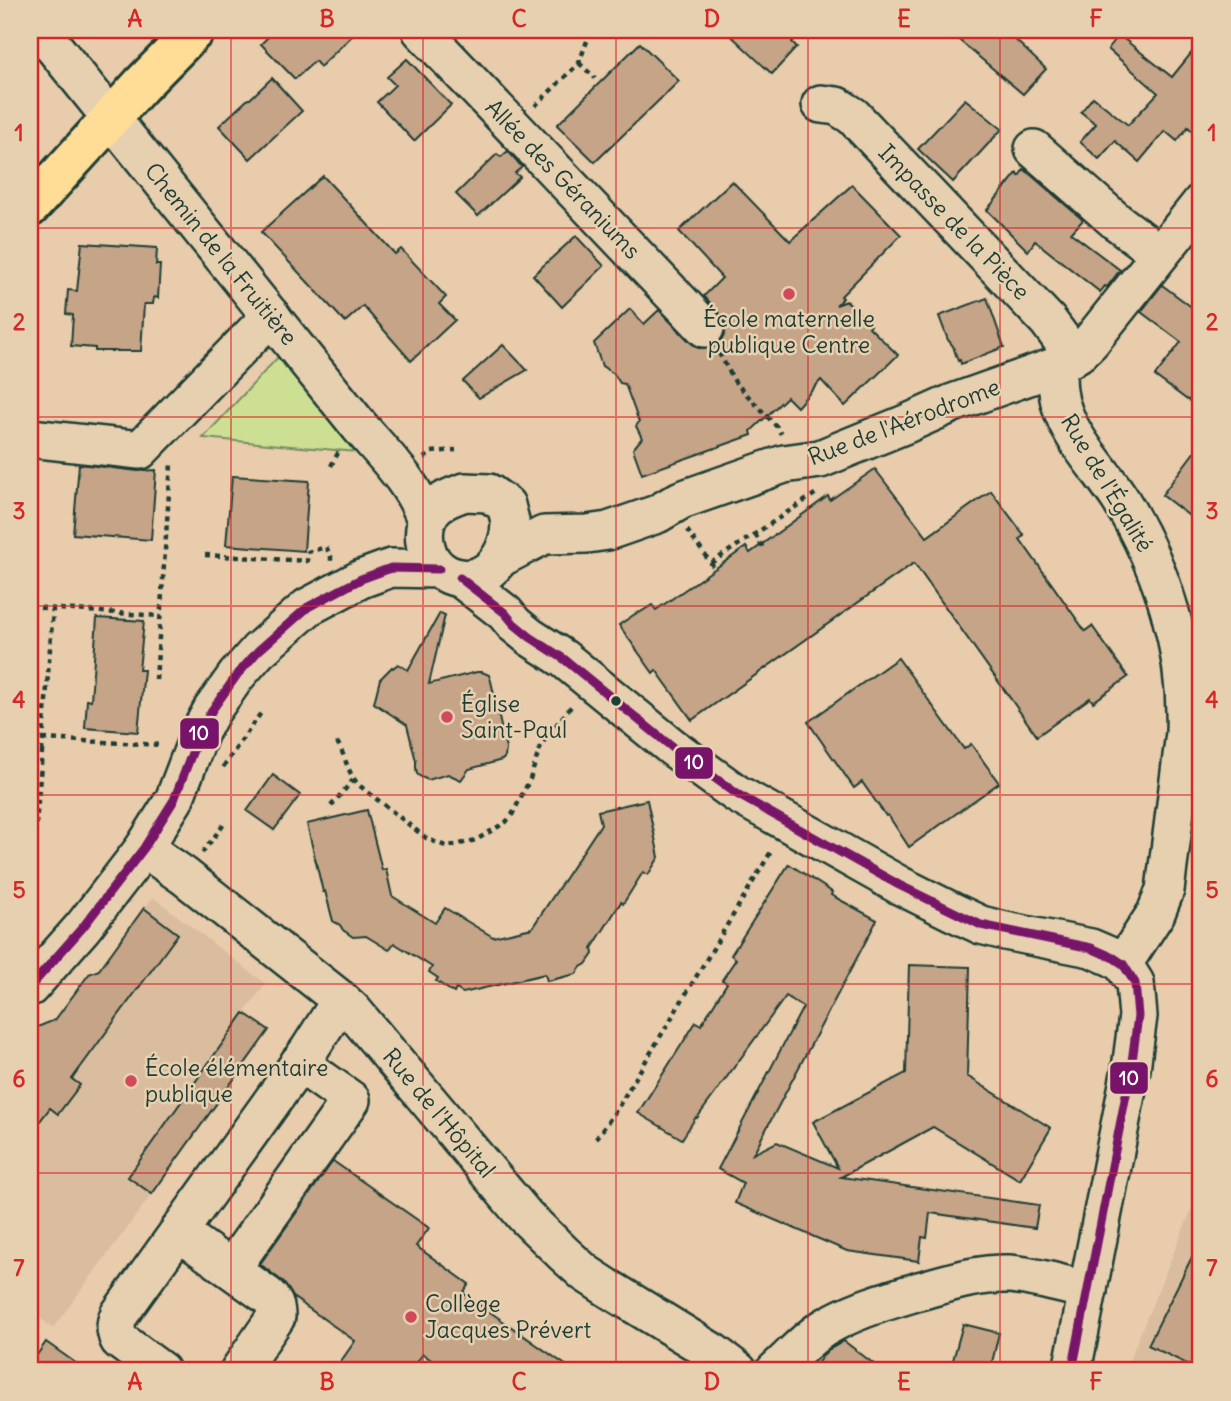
<svg xmlns="http://www.w3.org/2000/svg" width="1231" height="1401" font-family="Delius,sans-serif">
	<rect width="100%" height="100%" fill="#e8ccac"/>
	<filter id="ink" filterUnits="userSpaceOnUse"><feTurbulence type="fractalNoise" baseFrequency=".0143" numOctaves="2"/><feDisplacementMap in="SourceGraphic" scale="14" xChannelSelector="R" yChannelSelector="G"/><feConvolveMatrix kernelMatrix="1 2 1 2 8 2 1 2 1" color-interpolation-filters="sRGB"/></filter>
	<g filter="url(#ink)">
		<g fill="#dabd9f">
			<polygon points="153,897 266,984 244,1013 269,1030 152,1194 53,1328 30,1311 30,1030 55,1020 89,974 99,970"/>
			<polygon points="1201,1186 1201,1371 1125,1371"/>
		</g>
		<polygon fill="#ccdf93" stroke="#768e64" stroke-width="2" points="279,356 358,452 203,438"/>
		<g fill="#c5a488" stroke="#1f3d34" stroke-width="2">
			<polygon points="275,30 358,30 320,67 315,61 295,79 261,44"/>
			<polygon points="725,30 803,30 792,42 797,47 772,74"/>
			<polygon points="947,30 1005,30 1046,69 1023,94"/>
			<polygon points="1119,35 1172,77 1201,41 1201,139 1188,127 1177,141 1165,131 1139,162 1115,141 1099,159 1080,142 1096,124 1081,112 1093,97 1128,125 1158,93 1108,49"/>
			<polygon points="640,43 679,81 595,162 557,125"/>
			<polygon points="407,59 451,105 414,141 377,102 395,85 387,77"/>
			<polygon points="272,78 302,111 250,159 219,126 248,99 250,99"/>
			<polygon points="965,99 1002,129 953,182 918,149"/>
			<polygon points="508,151 522,167 515,173 520,177 478,216 456,194 497,154 501,157"/>
			<polygon points="1024,169 1083,220 1071,233 1120,270 1107,287 1105,286 1100,292 1035,241 1028,251 987,210 1017,173 1019,176"/>
			<polygon points="323,176 395,254 401,249 446,297 439,304 455,320 411,361 363,306 345,322 261,232"/>
			<polygon points="732,181 790,241 852,185 901,235 841,296 843,298 836,305 847,301 871,325 869,327 898,355 845,406 821,380 797,407 787,397 751,431 752,435 642,474 633,449 642,438 636,426 639,422 625,384 620,383 614,374 602,366 594,343 630,309 644,324 659,310 690,342 698,348 711,348 720,343 725,333 725,322 720,314 704,296 722,278 679,231"/>
			<polygon points="576,236 604,266 562,307 533,275"/>
			<polygon points="82,243 157,248 156,265 160,265 158,298 154,297 153,304 144,304 141,351 95,351 95,348 71,346 73,315 66,314 68,290 77,291"/>
			<polygon points="1162,285 1201,314 1201,388 1191,401 1186,399 1155,376 1181,342 1141,312"/>
			<polygon points="987,298 1004,347 961,364 960,360 958,361 953,346 948,340 939,316"/>
			<polygon points="503,345 527,370 479,398 463,381"/>
			<polygon points="1201,443 1201,505 1192,518 1162,495"/>
			<polygon points="79,464 138,471 156,470 151,540 73,534"/>
			<polygon points="875,469 927,537 991,491 1024,535 1020,539 1085,631 1092,626 1128,677 1093,702 1090,698 1037,736 914,563 692,720 656,670 653,673 619,625 638,612 639,613 652,605 656,610 746,547 750,553 828,496 830,500"/>
			<polygon points="232,476 309,481 304,551 226,545"/>
			<polygon points="440,613 445,615 429,684 477,672 482,672 489,675 491,681 506,749 505,757 502,760 469,769 461,780 448,774 428,780 421,777 417,774 416,768 416,761 407,725 374,703 380,679 392,667 393,668 398,664 408,670"/>
			<polygon points="97,618 144,621 139,670 144,670 138,732 85,728 87,700 91,700"/>
			<polygon points="898,658 964,749 971,744 999,783 909,847 888,815 886,816 862,782 854,788 808,722"/>
			<polygon points="273,775 300,795 274,830 247,811"/>
			<polygon points="647,800 659,857 648,875 643,872 623,904 621,902 592,948 593,954 586,964 581,967 576,974 547,981 545,974 463,993 456,989 454,993 436,981 438,978 429,972 432,967 394,943 389,950 366,936 353,937 343,930 340,925 333,921 325,891 323,892 307,824 367,810 382,870 386,869 392,896 435,923 445,908 493,937 532,928 601,824 598,811"/>
			<polygon points="789,864 832,892 831,895 877,920 753,1154 777,1142 838,1168 813,1122 906,1073 909,965 970,967 967,1076 1051,1128 1020,1180 933,1127 841,1177 1039,1205 1035,1228 930,1213 927,1238 922,1237 919,1261 847,1251 735,1203 743,1183 718,1169 803,1007 786,996 697,1118 696,1117 682,1139 638,1113 696,1022 701,1025 727,983 722,980 736,959 731,955"/>
			<polygon points="144,908 178,934 72,1079 80,1085 58,1114 50,1108 30,1134 30,1030 55,1020 89,974 99,970"/>
			<polygon points="244,1013 269,1030 152,1194 128,1177"/>
			<polygon points="333,1161 429,1228 416,1246 469,1284 463,1293 574,1371 447,1371 423,1354 410,1371 334,1371 355,1341 294,1298 283,1282 260,1264"/>
			<polygon points="1201,1239 1201,1368 1194,1365 1193,1367 1148,1345"/>
			<polygon points="963,1324 999,1333 990,1371 950,1371"/>
			<polygon points="844,1341 883,1371 811,1371 827,1351"/>
			<polygon points="46,1342 87,1371 30,1371 30,1365"/>
		</g>
		<g fill="none" stroke-linecap="round" stroke-linejoin="round">
			<g stroke="#1f3d34" stroke-width="42">
				<g id="minor">
					<path d="M40 30 360 427C385 456 414 484 426 520"/>
					<polyline points="421,30 705,328"/>
					<polyline points="821,104 837,106 853,116 1048,321 1062,340 1071,358"/>
					<polyline points="1034,149 1116,221 1160,254"/>
					<path d="M1057 366C1057 383 1057 398 1064 414 1076 445 1102 471 1120 499 1163 569 1188 650 1185 733L1165 890 1156 913 1123 964"/>
					<polyline points="30,438 140,450 262,325 272,317"/>
					<path d="M465 492 489 493 506 505C507 510 509 516 510 521 511 554 485 590 449 575 423 564 416 526 436 506 444 499 456 495 465 492Z"/>
					<polyline points="502,557 544,535 587,534 608,531 657,514 681,500 784,464 820,459 906,424 953,403 1057,366 1080,352 1091,341 1201,203"/>
					<polyline points="460,578 505,613 514,624 530,637 564,659 672,747 737,794 899,885 953,912 981,925 1005,931 1091,948 1114,958 1123,964 1135,983 1138,1016 1131,1069 1072,1371"/>
					<polyline points="144,848 184,876 341,1000 353,1011 525,1216 564,1254 585,1273 608,1288 714,1353 738,1371"/>
					<polyline points="30,987 83,927 144,848 174,800 200,732 212,710 237,675 258,651 308,607 361,579 391,568 439,569"/>
					<path d="M179 1232 268 1296C275 1303 276 1308 276 1317L239 1371"/>
					<polyline points="231,1269 351,1100 299,1063"/>
					<path d="M161 1371 119 1340C115 1330 115 1324 119 1315L309 1050 341 1000"/>
					<path d="M775 1371C791 1357 806 1339 824 1328 853 1310 887 1301 919 1291 948 1283 978 1273 1009 1274 1036 1276 1062 1285 1088 1290"/>
				</g>
			</g>
			<g stroke="#1f3d34" stroke-width="44">
				<polyline id="major" points="30,207 141,85 195,30"/>
			</g>
			<g stroke="#1f3d34" stroke-width="4.5" stroke-dasharray="5 5" stroke-linecap="butt">
				<polyline points="579,63 595,78"/>
				<polyline points="535,106 579,63 591,30"/>
				<polyline points="719,353 735,382 777,427 781,434"/>
				<polyline points="424,458 432,452 456,450"/>
				<polyline points="331,466 338,453 340,453"/>
				<polyline points="687,530 715,569"/>
				<polyline points="755,534 763,548"/>
				<polyline points="205,555 307,561 308,552 326,547 331,556 331,561"/>
				<polyline points="711,563 818,492"/>
				<polyline points="30,607 160,616"/>
				<polyline points="156,680 171,464"/>
				<polyline points="43,739 162,745"/>
				<path d="M337 742C346 756 347 774 360 786L426 838 435 842 446 846 456 845 476 840 506 822 512 815 530 779 539 751 545 739 573 704"/>
				<polyline points="30,751 42,752 35,837"/>
				<polyline points="42,752 53,609"/>
				<polyline points="223,767 263,710"/>
				<polyline points="331,806 353,780"/>
				<polyline points="202,853 225,823"/>
				<polyline points="596,1139 617,1109 772,850"/>
			</g>
			<use href="#minor" stroke="#e7d0b0" stroke-width="37"/>
			<use href="#major" stroke="#ffdd96" stroke-width="38"/>
			<g stroke="#e7d0b0" stroke-width="14">
				<g id="bus-1">
					<polyline points="460,578 505,613 514,624 530,637 564,659 672,747 737,794 899,885 981,925 1091,948 1114,958 1123,964 1135,983 1138,1016 1131,1069 1072,1371"/>
					<polyline points="30,987 83,927 144,848 174,800 200,732 212,710 237,675 258,651 308,607 361,579 391,568 439,569"/>
				</g>
			</g>
			<use href="#bus-1" stroke="#771469" stroke-width="9"/>
		</g>
	</g>
	<path fill="none" stroke="#d62828" stroke-width="2" stroke-opacity="0.55" d="M231 30V1371M423 30V1371M616 30V1371M808 30V1371M1000 30V1371M30 228H1201M30 417H1201M30 606H1201M30 795H1201M30 984H1201M30 1173H1201"/>
	<g fill="#d1495b" stroke="#e7d0b0" stroke-width="2.5">
		<circle cx="789" cy="294" r="7"/>
		<circle cx="447" cy="717" r="7"/>
		<circle cx="131" cy="1081" r="7"/>
		<circle cx="411" cy="1317" r="7"/>
	</g>
	<circle fill="#1f3d34" stroke="#e7d0b0" stroke-width="2.5" cx="616" cy="701" r="6"/>
	<g text-anchor="middle" stroke-width="5" stroke-linejoin="round" paint-order="stroke">
		<g font-size="23" fill="#1f3d34" stroke="#e7d0b0">
			<text transform="translate(563 179) rotate(46)" y="8">Allée des Géraniums</text>
			<text transform="translate(954 222) rotate(46)" y="8">Impasse de la Pièce</text>
			<text transform="translate(221 254) rotate(51)" y="8">Chemin de la Fruitière</text>
			<text transform="translate(904 422) rotate(-21)" y="8">Rue de l'Aérodrome</text>
			<text transform="translate(1107 483) rotate(59)" y="8">Rue de l'Égalité</text>
			<text transform="translate(439 1113) rotate(50)" y="8">Rue de l'Hôpital</text>
		</g>
		<g font-size="23" fill="#1f3d34" stroke="#e7d0b0" text-anchor="start">
			<text x="789" y="327" text-anchor="middle">École maternelle<tspan x="789" dy="26">publique Centre</tspan></text>
			<text x="461" y="712">Église<tspan x="461" dy="26">Saint-Paul</tspan></text>
			<text x="145" y="1076">École élémentaire<tspan x="145" dy="26">publique</tspan></text>
			<text x="425" y="1312">Collège<tspan x="425" dy="26">Jacques Prévert</tspan></text>
		</g>
	</g>
	<g stroke="#e7d0b0" stroke-width="2.5">
		<rect x="179" y="717" width="41" height="33" rx="7" fill="#771469"/>
		<rect x="674" y="746" width="40" height="34" rx="7" fill="#771469"/>
		<rect x="1109" y="1061" width="40" height="34" rx="7" fill="#771469"/>
	</g>
	<g font-size="19" text-anchor="middle" font-weight="bold" fill="#fff">
		<text x="199" y="740">10</text>
		<text x="694" y="769">10</text>
		<text x="1129" y="1085">10</text>
	</g>
	<rect width="1231" height="1401" fill="none" stroke="#e7d0b0" stroke-width="77"/>
	<rect x="38" y="38" width="1154" height="1324" fill="none" stroke="#d62828" stroke-width="2.5"/>
	<g font-size="23" text-anchor="middle" font-weight="bold" fill="#d62828">
		<text x="135" y="27">A</text>
		<text x="327" y="27">B</text>
		<text x="519" y="27">C</text>
		<text x="712" y="27">D</text>
		<text x="904" y="27">E</text>
		<text x="1096" y="27">F</text>
		<text x="19" y="141">1</text>
		<text x="1212" y="141">1</text>
		<text x="19" y="330">2</text>
		<text x="1212" y="330">2</text>
		<text x="19" y="519">3</text>
		<text x="1212" y="519">3</text>
		<text x="19" y="708">4</text>
		<text x="1212" y="708">4</text>
		<text x="19" y="898">5</text>
		<text x="1212" y="898">5</text>
		<text x="19" y="1087">6</text>
		<text x="1212" y="1087">6</text>
		<text x="19" y="1276">7</text>
		<text x="1212" y="1276">7</text>
		<text x="135" y="1390">A</text>
		<text x="327" y="1390">B</text>
		<text x="519" y="1390">C</text>
		<text x="712" y="1390">D</text>
		<text x="904" y="1390">E</text>
		<text x="1096" y="1390">F</text>
	</g>
</svg>
